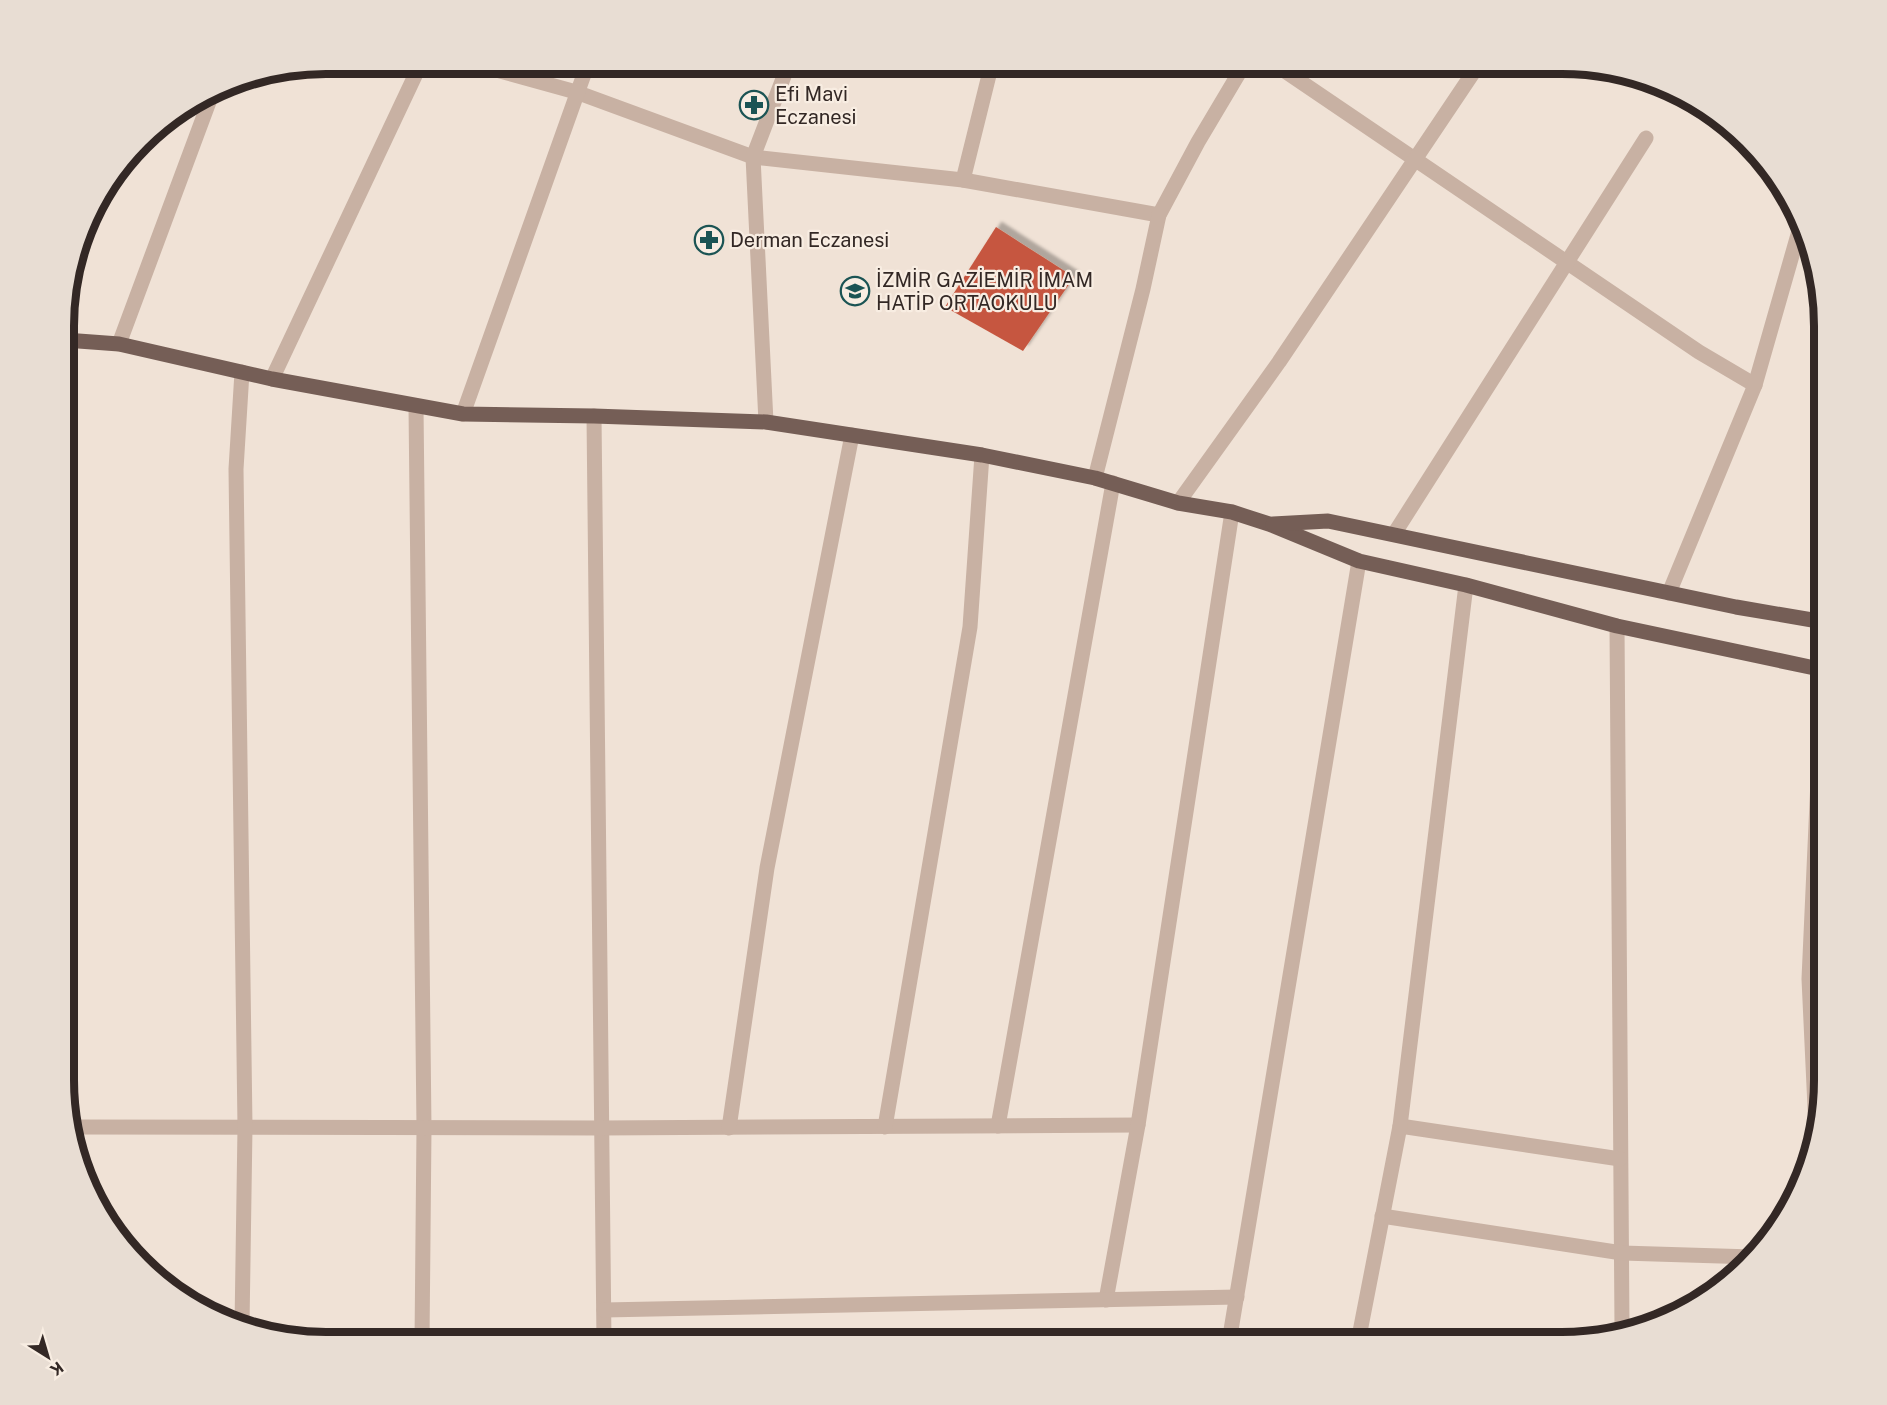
<svg xmlns="http://www.w3.org/2000/svg" width="1887" height="1405" font-family="'Public Sans',sans-serif">
	<defs>
		<filter id="shadow"><feDropShadow dx="5.5" dy="-5.5" stdDeviation="1.5" flood-color="#0004"/></filter>
	</defs>
	<rect width="100%" height="100%" fill="#f0e2d6"/>
	<polygon fill="#c6573f" filter="url(#shadow)" points="996,227 1074,277 1023,351 945,307"/>
	<g fill="none" stroke-linecap="round" stroke-linejoin="round">
		<g stroke="#c8b1a3" stroke-width="15">
			<polyline points="471,63 576,92 753,157 963,180 1159,215"/>
			<polyline points="1273,63 1699,352 1755,385"/>
			<polyline points="963,180 992,63"/>
			<polyline points="119,344 212,94"/>
			<polyline points="272,379 421,63"/>
			<polyline points="416,407 424,1128 422,1342"/>
			<polyline points="463,414 588,63"/>
			<polyline points="594,416 604,1342"/>
			<polyline points="766,422 753,157 789,63"/>
			<polyline points="1095,478 1143,289 1159,215 1198,142 1245,63"/>
			<polyline points="1178,503 1279,362 1479,64"/>
			<polyline points="1394,534 1646,138"/>
			<polyline points="1669,593 1755,385 1801,224"/>
			<polyline points="1617,626 1622,1328"/>
			<polyline points="64,977 72,1127"/>
			<polyline points="998,1126 1113,483"/>
			<polyline points="1400,1126 1620,1159"/>
			<polyline points="72,1127 601,1128 1138,1125"/>
			<polyline points="885,1127 970,627 982,455"/>
			<polyline points="729,1128 767,868 852,435"/>
			<polyline points="1816,1129 1809,979 1823,670"/>
			<polyline points="1382,1216 1622,1253 1753,1257"/>
			<polyline points="1106,1300 1138,1125 1232,512"/>
			<polyline points="604,1310 1237,1297"/>
			<polyline points="242,1326 245,1127 236,469 242,372"/>
			<polyline points="1229,1342 1359,561"/>
			<polyline points="1358,1342 1400,1126 1466,585"/>
		</g>
		<g stroke="#755e56" stroke-width="15">
			<polyline points="65,340 119,344 272,379 463,414 594,416 766,422 982,455 1095,478 1178,503 1232,512 1269,524 1359,561 1466,585 1617,626 1824,670"/>
			<polyline points="1273,524 1328,521 1736,607 1824,622"/>
		</g>
	</g>
	<defs>
		<g id="pharmacy-ring" transform="scale(1.5)"><circle r="9.5" fill="#f8ede2" stroke="#1b5454" stroke-width="1.5"/><path d="M-2-6h4v4h4v4h-4v4h-4v-4h-4v-4h4Z" fill="#1b5454"/></g>
		<g id="school-ring" transform="scale(1.5)"><circle r="9.5" fill="#f8ede2" stroke="#1b5454" stroke-width="1.5"/><path d="M0-5L7-2L0 1L-7-2ZM-4 1L0 2.5L4 1V4Q0 6-4 4Z" fill="#1b5454"/></g>
	</defs>
	<g fill-rule="evenodd">
		<use href="#pharmacy-ring" x="754" y="105"/>
		<use href="#pharmacy-ring" x="709" y="240"/>
		<use href="#school-ring" x="855" y="291"/>
	</g>
	<g text-anchor="middle" stroke-width="4.5" stroke-linejoin="round" paint-order="stroke">
		<g font-size="20" fill="#332825" stroke="#f8ede2" text-anchor="start">
			<text x="775" y="101">Efi Mavi<tspan x="775" dy="23">Eczanesi</tspan></text>
			<text x="730" y="247">Derman Eczanesi</text>
			<text x="876" y="287">İZMİR GAZİEMİR İMAM<tspan x="876" dy="23">HATİP ORTAOKULU</tspan></text>
		</g>
	</g>
	<path d="M0 0H1887V1405H0ZM326 74H1562A252 252 0 0 1 1814 326V1080A252 252 0 0 1 1562 1332H326A252 252 0 0 1 74 1080V326A252 252 0 0 1 326 74Z" fill="#e8ddd3" fill-rule="evenodd"/>
	<path fill="none" stroke="#332825" stroke-width="8" d="M326 74H1562A252 252 0 0 1 1814 326V1080A252 252 0 0 1 1562 1332H326A252 252 0 0 1 74 1080V326A252 252 0 0 1 326 74Z"/>
	<g transform="translate(48 1357) rotate(143)" stroke="#f8ede2" stroke-width="4.5" paint-order="stroke">
	<path d="M0-4.5L10 22L0 15L-10 22Z" fill="#332825"/>
	<text y="-9" font-size="16" font-weight="bold" text-anchor="middle" fill="#332825">K</text>
	</g>
</svg>
